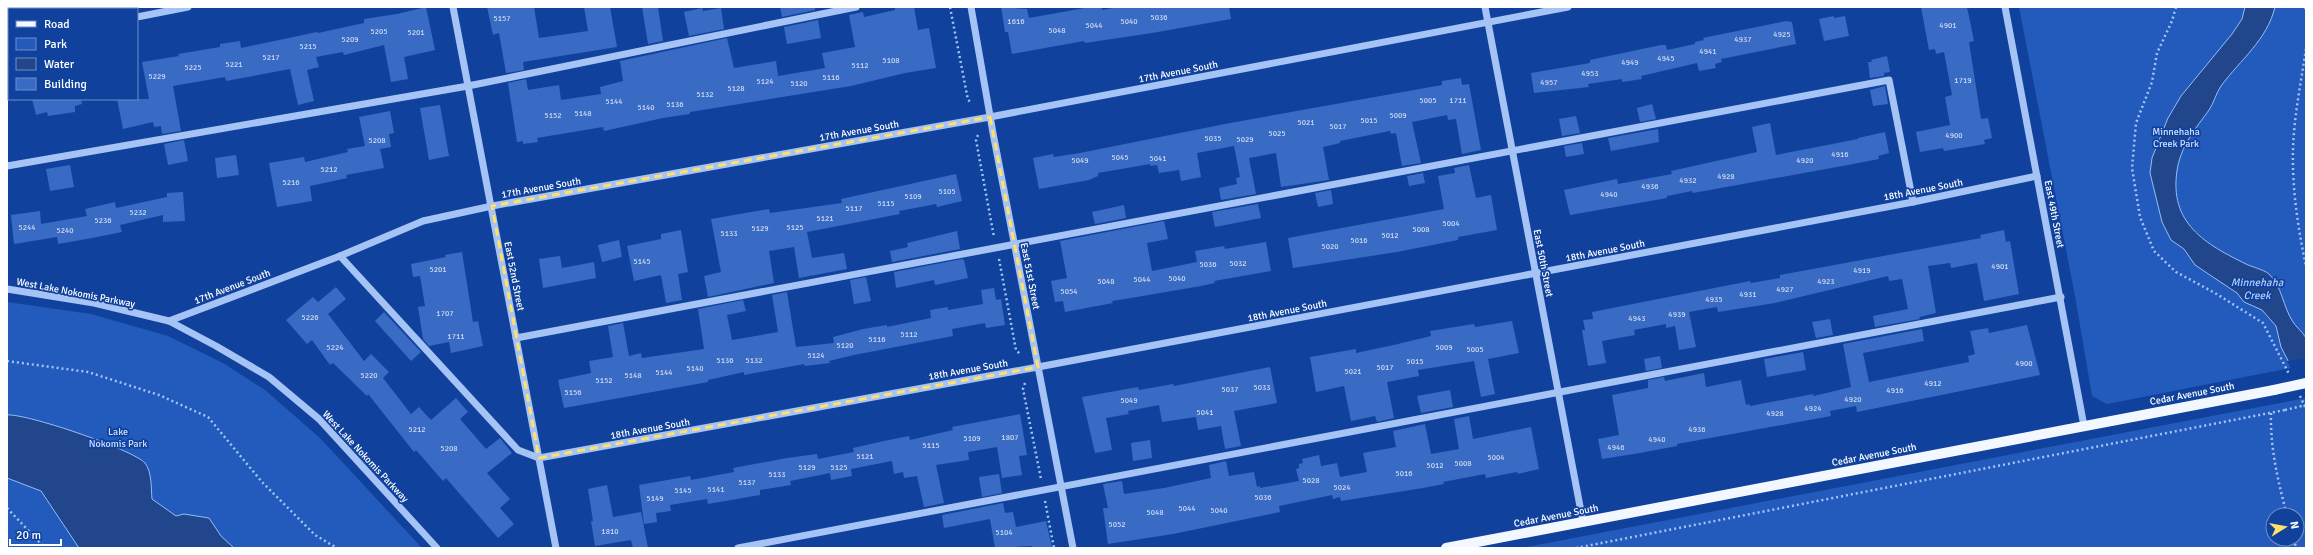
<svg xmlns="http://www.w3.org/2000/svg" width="2313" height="555" font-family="Signika,sans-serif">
	<rect width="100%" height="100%" fill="#10429d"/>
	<g fill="#225bbc" fill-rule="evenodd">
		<polygon points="2019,7 2306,7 2306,365 2107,404 2092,396 2075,296"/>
		<polygon points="7,302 91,314 168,336 223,363 265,390 320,438 422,548 7,548"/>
		<path d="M2306 398V548H1521ZM2273 515H2297V539H2273Z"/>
	</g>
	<g fill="#21468b" stroke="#97bcf8">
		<path d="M2245 7H2275C2267 40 2241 59 2221 86 2216 93 2214 103 2209 110 2196 128 2183 143 2178 165 2167 220 2201 242 2244 263 2251 267 2263 269 2269 274 2282 286 2283 307 2293 322 2296 327 2303 332 2306 338 2309 347 2306 385 2306 396L2281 347 2276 326 2262 310 2244 302 2237 293 2195 265 2184 249 2171 240 2162 222 2150 173 2152 158 2168 118 2181 96 2232 34 2242 19Z"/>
		<path d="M7 415C25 413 132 449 145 463 152 472 151 488 152 499L176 516 184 514 209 518 221 536 234 548H79L41 491 7 478Z"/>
	</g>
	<polygon fill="#10429d" points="2306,358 2306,398 2287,361"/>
	<g fill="#396bc4">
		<polygon points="426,7 435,50 404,57 408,79 391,82 384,45 344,55 343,52 316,57 319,67 307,70 314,101 298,105 290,69 226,81 225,77 173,86 181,131 162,134 161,126 154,127 153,122 123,129 117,99 149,99 142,62 179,56 178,54 220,47 220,44 240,41 241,48 317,32 318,33 364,23 364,19 397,14"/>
		<polygon points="487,7 534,7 539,38 588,31 584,7 610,7 617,47 523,62 524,70 506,73 499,33 493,35"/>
		<polygon points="642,7 658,7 663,41 648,44"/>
		<polygon points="780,7 815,7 815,10 782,17"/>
		<polygon points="895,7 914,7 918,30 929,28 936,68 905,73 851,86 690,112 690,114 663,118 604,131 603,127 537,138 538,142 523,144 523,141 517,142 508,83 526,79 528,90 559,85 561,100 601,94 600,87 623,81 620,61 727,38 734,68 776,61 778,76 820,69 825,68 822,53 855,47 849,15 863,12 864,17 895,10"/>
		<polygon points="1001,7 1027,9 1029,18 1090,7 1102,7 1102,10 1118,7 1229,7 1231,19 1152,33 1085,43 1084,41 1012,54 1008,32 1005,32"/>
		<polygon points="1921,7 1967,7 1974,41 1969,42 1981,119 1988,118 1992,138 1984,140 1985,144 1944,151 1943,148 1920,152 1916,132 1950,125 1945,97 1952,95 1944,52 1936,54 1935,49 1929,50"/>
		<polygon points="702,8 703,11 721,8 724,29 689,36 684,12"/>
		<polygon points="1834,16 1834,18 1845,16 1849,36 1824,41 1819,19"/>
		<polygon points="818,20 821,38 787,44 784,27"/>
		<polygon points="1786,21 1792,22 1796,44 1721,59 1722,62 1715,64 1716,68 1699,71 1697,63 1641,76 1642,79 1622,82 1622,79 1588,84 1589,87 1534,93 1531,73 1590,63 1590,60 1661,45 1666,45 1667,50 1695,44 1695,42 1704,40 1703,38"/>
		<polygon points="1887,56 1890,72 1884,73 1884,76 1870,78 1868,62 1872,62 1871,60"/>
		<polygon points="1461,78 1462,85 1469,84 1481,150 1462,154 1456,119 1448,120 1447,115 1412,122 1421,163 1402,166 1396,133 1391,134 1390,131 1340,141 1340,143 1323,147 1329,180 1281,187 1276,153 1249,158 1256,194 1221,200 1219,188 1237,184 1236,178 1240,177 1234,146 1197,153 1201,177 1181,181 1179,170 1159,173 1157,165 1150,166 1150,164 1098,173 1098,176 1089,180 1039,189 1033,158 1053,154 1054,157 1080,153 1230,123 1442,85 1442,81"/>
		<polygon points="1885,86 1888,104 1873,106 1870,90"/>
		<polygon points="32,99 81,99 82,104 75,106 75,112 48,116 47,112 36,115"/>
		<polygon points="1652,104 1656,119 1640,122 1637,108"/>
		<polygon points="440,105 449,156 429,160 420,108"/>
		<polygon points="390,111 394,133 389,134 391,147 380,149 384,168 346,175 347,178 310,186 312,201 277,207 269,163 304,157 305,162 348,152 347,149 365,146 359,117"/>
		<polygon points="1576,116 1580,133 1562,136 1559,119"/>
		<polygon points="1770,123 1776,155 1858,139 1858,138 1885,132 1889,153 1878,156 1879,159 1848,165 1693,193 1692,191 1667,196 1667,198 1570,215 1564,190 1617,179 1618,184 1672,174 1671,171 1757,152 1752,127"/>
		<polygon points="1658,129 1659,142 1611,151 1608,138"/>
		<polygon points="184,140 188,161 168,165 164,144"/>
		<polygon points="1582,143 1584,154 1566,157 1564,146"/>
		<polygon points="236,155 239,175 217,178 215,158"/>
		<polygon points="70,165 74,187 50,191 46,169"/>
		<polygon points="1469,165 1476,198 1491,195 1497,230 1458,237 1458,240 1397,252 1293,268 1288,238 1444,209 1438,176 1455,173 1454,168"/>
		<polygon points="1423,173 1425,183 1409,186 1407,176"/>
		<polygon points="956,174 962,201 937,207 936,204 899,211 900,214 807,232 812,258 844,253 847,269 799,278 794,247 769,251 774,283 708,297 704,276 721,272 711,219 769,209 770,213 842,203 841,199"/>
		<polygon points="1331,190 1333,204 1318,207 1315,193"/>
		<polygon points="183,192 185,221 163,222 163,215 120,225 122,232 92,238 58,244 57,237 14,244 11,215 40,211 41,224 87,216 85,209 115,202 116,208 167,197 167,193"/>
		<polygon points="1258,204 1261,218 1215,227 1212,212"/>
		<polygon points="1124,205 1126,218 1095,224 1092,212"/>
		<polygon points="1164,221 1168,239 1147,243 1152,271 1197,262 1195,251 1224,246 1225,249 1266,242 1271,271 1214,281 1215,283 1201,286 1125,299 1112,301 1113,303 1065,312 1063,301 1055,302 1051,281 1067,278 1060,241"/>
		<polygon points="681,230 688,272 678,274 682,300 666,303 661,275 634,281 627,246 661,239 661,234"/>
		<polygon points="2004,230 2006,242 2010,241 2019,294 1984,301 1977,263 1951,268 1950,263 1928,266 1936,313 1919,317 1920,319 1875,327 1873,316 1908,309 1902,279 1889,281 1888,276 1775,303 1718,312 1717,307 1689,312 1696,347 1679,350 1675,326 1666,328 1666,324 1634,330 1635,335 1602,341 1606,363 1588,366 1582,330 1585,330 1583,320 1593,319 1592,312 1750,281 1751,283 1780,278 1780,275 1981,238 1980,235"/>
		<polygon points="957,231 960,249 892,262 890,251 908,247 907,243"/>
		<polygon points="619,240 622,257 602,262 598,245"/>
		<polygon points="462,252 473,322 478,321 483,346 451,353 449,342 429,346 423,339 418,307 425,306 420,276 413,277 411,264 446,257 445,255"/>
		<polygon points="560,256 562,268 594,262 596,278 543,288 539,259"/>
		<polygon points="962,259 964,260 968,278 935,285 934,280 896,288 894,272"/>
		<polygon points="866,277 871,301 854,304 850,280"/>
		<polygon points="336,287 346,299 328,314 364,361 371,354 389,372 383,378 411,414 419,407 431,420 456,398 468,412 460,419 486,449 500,438 512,453 487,473 510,499 500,508 514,524 498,538 446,478 443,481 416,450 414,452 368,394 367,396 333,363 330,365 312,340 307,344 286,320 313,297 318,302"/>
		<polygon points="994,288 996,300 1001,299 1005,325 986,328 985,323 952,329 953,336 854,355 829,361 830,363 805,366 804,364 744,375 744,372 708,380 708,382 564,408 558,380 591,373 589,361 613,357 608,326 623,323 629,356 641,353 642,358 704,349 698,309 743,300 746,311 727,315 732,340 778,332 772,295 787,292 796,347 834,343 833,337 863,329 887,325 887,327 931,318 930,310 948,307 948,310 983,304 981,290"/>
		<polygon points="384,312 421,352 411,361 375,321"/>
		<polygon points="1830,319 1833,335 1816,338 1812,322"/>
		<polygon points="1512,321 1519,353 1488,359 1495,394 1481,397 1474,361 1418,370 1419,376 1387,382 1394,418 1377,422 1375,416 1351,421 1344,386 1316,392 1310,357 1356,349 1356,353 1398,344 1431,336 1430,331 1474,324 1475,327"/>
		<polygon points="2027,325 2040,375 1857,412 1856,406 1830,411 1831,416 1677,444 1677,446 1640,453 1602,459 1598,439 1619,435 1612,395 1648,388 1648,380 1664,377 1665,381 1704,373 1706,387 1741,380 1746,405 1749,404 1750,406 1813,394 1814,396 1851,387 1843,344 1922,329 1924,341 1863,353 1869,382 1969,362 1968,356 1975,354 1970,331 1988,328 1989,333"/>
		<polygon points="1803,352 1806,370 1767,377 1764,359"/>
		<polygon points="1660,356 1662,368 1646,371 1644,359"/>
		<polygon points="1270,367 1277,403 1234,411 1241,446 1225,449 1221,426 1198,430 1196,417 1162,422 1159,405 1128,411 1129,414 1106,418 1112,450 1095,453 1082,397 1138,387 1139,390 1173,384 1174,386"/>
		<polygon points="1450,390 1453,407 1421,413 1417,396"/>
		<polygon points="1020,414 1027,455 1019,456 1022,475 1002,478 997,447 968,452 969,460 936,465 944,503 924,507 917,476 904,478 903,472 894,474 892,461 851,469 852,476 831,480 830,473 790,481 791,485 760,490 760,495 708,504 707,499 670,505 671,511 656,513 657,522 644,524 639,485 690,476 691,480 734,472 733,468 787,458 817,454 818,459 854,452 853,448 884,441 909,436 910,440 953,430 952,427"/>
		<polygon points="1469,416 1473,439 1531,427 1539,469 1518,474 1517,472 1486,478 1485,474 1443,482 1444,484 1423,488 1341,501 1340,497 1333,499 1332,495 1279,506 1280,512 1173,534 1108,544 1103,508 1108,508 1103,484 1122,481 1124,494 1164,488 1211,478 1209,465 1226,461 1229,476 1254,472 1257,487 1260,486 1260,488 1299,481 1296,469 1299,468 1299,464 1303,463 1302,459 1319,455 1321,466 1337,463 1340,477 1367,472 1363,453 1396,447 1393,431 1425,424 1431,454 1459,449 1454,419"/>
		<polygon points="1150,440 1152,458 1133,461 1131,443"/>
		<polygon points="999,474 1002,493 982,497 979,477"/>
		<polygon points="607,485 613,517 641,512 648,548 633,548 631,540 595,546 591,521 593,521 588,489"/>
		<polygon points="1003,503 1005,513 1013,512 1016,527 1046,521 1052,548 1032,548 1032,546 995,548 990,519 944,528 942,515"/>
	</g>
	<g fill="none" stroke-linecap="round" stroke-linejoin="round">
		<g stroke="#a5c3f5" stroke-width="2.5" stroke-dasharray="2 3" stroke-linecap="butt">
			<polyline points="950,7 968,100 972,103"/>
			<polyline points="2176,7 2172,21 2157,53 2152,82 2136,123 2132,168 2140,217 2154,251 2176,272 2215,293 2263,323 2289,374"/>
			<polyline points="2305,7 2306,12"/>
			<path d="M2306 49C2301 82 2294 116 2293 150 2292 188 2298 229 2306 266"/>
			<polyline points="978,135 976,140 994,237"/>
			<polyline points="999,259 1016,350 1020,354"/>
			<polyline points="7,361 88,372 159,395 208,417 262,482 315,535 337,548"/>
			<polyline points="1025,383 1023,389 1041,479"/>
			<polyline points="2300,396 2306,409"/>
			<path d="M2271 413C2270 447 2278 482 2287 515"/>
			<polyline points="1045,501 1054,548"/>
			<polyline points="7,508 45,548"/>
			<polyline points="2294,539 2296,548"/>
			<polyline points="1576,548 2285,410"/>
		</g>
		<g stroke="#a5c3f5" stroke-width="7">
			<polyline points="453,7 556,548"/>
			<polyline points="971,7 993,133 1073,548"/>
			<polyline points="1485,7 1583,522"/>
			<polyline points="2005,7 2084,426"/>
			<polyline points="137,17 188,7"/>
			<polyline points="7,41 9,41"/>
			<polyline points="7,166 468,86 856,7"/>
			<polyline points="340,256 518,450 539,458"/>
			<polyline points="7,289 94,303 169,321 216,346 269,377 319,419 437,548"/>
			<polyline points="169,321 340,256 423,221 492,206 990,117 1568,7"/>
			<polyline points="516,338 1889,80 1913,202"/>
			<polyline points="539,458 1038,367 1913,202 2037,176"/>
			<polyline points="738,548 2061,297"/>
		</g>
		<polyline stroke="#f3f7ff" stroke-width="10" points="1446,548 2274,390"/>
		<polyline stroke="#a5c3f5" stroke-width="2.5" stroke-dasharray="2 3" stroke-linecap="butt" points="2285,410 2306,405"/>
		<polyline stroke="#f3f7ff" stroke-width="10" points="2274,390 2306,383"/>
	</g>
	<path fill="none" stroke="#ffe069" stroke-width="3" stroke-dasharray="8 5" stroke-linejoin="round" d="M990 117 1038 367 539 458 492 206Z"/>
	<g text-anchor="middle" stroke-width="3.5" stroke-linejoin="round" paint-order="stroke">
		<g font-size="8" fill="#cedaf0">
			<text x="1159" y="20">5036</text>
			<text x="502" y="21">5157</text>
			<text x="1016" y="24">1616</text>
			<text x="1129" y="24">5040</text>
			<text x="1094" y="28">5044</text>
			<text x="1948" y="28">4901</text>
			<text x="1057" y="33">5048</text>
			<text x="379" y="34">5205</text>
			<text x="416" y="35">5201</text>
			<text x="1782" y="37">4925</text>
			<text x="350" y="42">5209</text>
			<text x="1743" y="42">4937</text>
			<text x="308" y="49">5215</text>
			<text x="1708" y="54">4941</text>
			<text x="271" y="60">5217</text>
			<text x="1666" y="61">4945</text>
			<text x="891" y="63">5108</text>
			<text x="1630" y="65">4949</text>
			<text x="234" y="67">5221</text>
			<text x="860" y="68">5112</text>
			<text x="193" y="70">5225</text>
			<text x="1590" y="76">4953</text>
			<text x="157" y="79">5229</text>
			<text x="831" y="80">5116</text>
			<text x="1963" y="83">1719</text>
			<text x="765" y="84">5124</text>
			<text x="1549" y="85">4957</text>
			<text x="799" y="86">5120</text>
			<text x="736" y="91">5128</text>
			<text x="705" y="97">5132</text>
			<text x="1428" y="103">5005</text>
			<text x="1458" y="103">1711</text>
			<text x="614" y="104">5144</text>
			<text x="675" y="107">5136</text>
			<text x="646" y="110">5140</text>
			<text x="583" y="116">5148</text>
			<text x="553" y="118">5152</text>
			<text x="1398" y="118">5009</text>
			<text x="1369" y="123">5015</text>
			<text x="1306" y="125">5021</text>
			<text x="1338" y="129">5017</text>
			<text x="1277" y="136">5025</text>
			<text x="1954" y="138">4900</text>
			<text x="1213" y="141">5035</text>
			<text x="1245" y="142">5029</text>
			<text x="377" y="143">5208</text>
			<text x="1840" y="157">4916</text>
			<text x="1120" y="160">5045</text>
			<text x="1158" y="161">5041</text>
			<text x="1080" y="163">5049</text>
			<text x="1805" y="163">4920</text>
			<text x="329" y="172">5212</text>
			<text x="1726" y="179">4928</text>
			<text x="1688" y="183">4932</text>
			<text x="291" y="185">5216</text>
			<text x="1650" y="189">4936</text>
			<text x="947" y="194">5105</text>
			<text x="1609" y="197">4940</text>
			<text x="913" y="199">5109</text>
			<text x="886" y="206">5115</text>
			<text x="854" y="211">5117</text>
			<text x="138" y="215">5232</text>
			<text x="825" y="221">5121</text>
			<text x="103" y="223">5236</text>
			<text x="1451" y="226">5004</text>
			<text x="27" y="230">5244</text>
			<text x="795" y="230">5125</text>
			<text x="760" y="231">5129</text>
			<text x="1421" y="232">5008</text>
			<text x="65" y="233">5240</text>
			<text x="729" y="236">5133</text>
			<text x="1390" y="238">5012</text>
			<text x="1359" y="243">5016</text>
			<text x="1330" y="249">5020</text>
			<text x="642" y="264">5145</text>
			<text x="1238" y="266">5032</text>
			<text x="1208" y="267">5036</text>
			<text x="2000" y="269">4901</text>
			<text x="438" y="272">5201</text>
			<text x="1862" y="273">4919</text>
			<text x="1177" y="281">5040</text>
			<text x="1142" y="282">5044</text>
			<text x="1106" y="284">5048</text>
			<text x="1826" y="284">4923</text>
			<text x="1785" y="292">4927</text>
			<text x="1069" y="294">5054</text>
			<text x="1748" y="297">4931</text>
			<text x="1714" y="302">4935</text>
			<text x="445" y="316">1707</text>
			<text x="1677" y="317">4939</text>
			<text x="310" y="320">5226</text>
			<text x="1637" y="321">4943</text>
			<text x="909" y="337">5112</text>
			<text x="456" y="339">1711</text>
			<text x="877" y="342">5116</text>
			<text x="845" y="348">5120</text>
			<text x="335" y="350">5224</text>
			<text x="1444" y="350">5009</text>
			<text x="1475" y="352">5005</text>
			<text x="816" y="358">5124</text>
			<text x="725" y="363">5136</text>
			<text x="754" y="363">5132</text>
			<text x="1415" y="364">5015</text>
			<text x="2024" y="366">4900</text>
			<text x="1385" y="370">5017</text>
			<text x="695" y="371">5140</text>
			<text x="1353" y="374">5021</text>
			<text x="664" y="375">5144</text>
			<text x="369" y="378">5220</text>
			<text x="633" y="378">5148</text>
			<text x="604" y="383">5152</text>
			<text x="1933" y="386">4912</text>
			<text x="1262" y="390">5033</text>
			<text x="1230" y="392">5037</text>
			<text x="1895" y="393">4916</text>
			<text x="573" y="395">5156</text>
			<text x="1853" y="402">4920</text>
			<text x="1129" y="403">5049</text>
			<text x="1813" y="411">4924</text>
			<text x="1205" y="415">5041</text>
			<text x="1775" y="416">4928</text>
			<text x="417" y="432">5212</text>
			<text x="1697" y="432">4936</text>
			<text x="1010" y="440">1807</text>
			<text x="972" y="441">5109</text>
			<text x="1657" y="442">4940</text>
			<text x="931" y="448">5115</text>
			<text x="1616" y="450">4946</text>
			<text x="449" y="451">5208</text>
			<text x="865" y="459">5121</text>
			<text x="1496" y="460">5004</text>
			<text x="1463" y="466">5008</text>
			<text x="1435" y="468">5012</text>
			<text x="807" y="470">5129</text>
			<text x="839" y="470">5125</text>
			<text x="1404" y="476">5016</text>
			<text x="777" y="477">5133</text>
			<text x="1311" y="483">5028</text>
			<text x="747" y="485">5137</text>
			<text x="1342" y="490">5024</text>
			<text x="716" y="492">5141</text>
			<text x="683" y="493">5145</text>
			<text x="1263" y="500">5036</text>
			<text x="655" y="501">5149</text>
			<text x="1187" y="511">5044</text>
			<text x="1219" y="513">5040</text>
			<text x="1155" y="515">5048</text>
			<text x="1117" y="527">5052</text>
			<text x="610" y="534">1810</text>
			<text x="1004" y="535">5104</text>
		</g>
		<g font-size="10" fill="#fff" stroke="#10429d">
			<text transform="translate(1178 71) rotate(-11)" y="4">17th Avenue South</text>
			<text transform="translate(859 130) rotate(-10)" y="4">17th Avenue South</text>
			<text transform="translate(541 187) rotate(-10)" y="4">17th Avenue South</text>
			<text transform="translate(1923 189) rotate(-11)" y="4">18th Avenue South</text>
			<text transform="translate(2055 214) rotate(79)" y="4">East 49th Street</text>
			<text transform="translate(1605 250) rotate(-11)" y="4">18th Avenue South</text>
			<text transform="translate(1544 263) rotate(79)" y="4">East 50th Street</text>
			<text transform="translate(515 276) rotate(79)" y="4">East 52nd Street</text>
			<text transform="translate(1031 276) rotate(79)" y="4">East 51st Street</text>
			<text transform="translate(232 286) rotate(-21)" y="4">17th Avenue South</text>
			<text transform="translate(76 292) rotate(11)" y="4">West Lake Nokomis Parkway</text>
			<text transform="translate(1287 310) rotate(-11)" y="4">18th Avenue South</text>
			<text transform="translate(968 369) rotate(-10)" y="4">18th Avenue South</text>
			<text transform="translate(2192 393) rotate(-11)" y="4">Cedar Avenue South</text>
			<text transform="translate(650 428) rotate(-10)" y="4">18th Avenue South</text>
			<text transform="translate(1874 454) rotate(-11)" y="4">Cedar Avenue South</text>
			<text transform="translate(366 456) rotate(47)" y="4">West Lake Nokomis Parkway</text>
			<text transform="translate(1556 515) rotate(-11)" y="4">Cedar Avenue South</text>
		</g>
		<g font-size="10" fill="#cee0fe" stroke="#10429d">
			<text x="2176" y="135">Minnehaha<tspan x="2176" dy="12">Creek Park</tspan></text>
			<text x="118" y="435">Lake<tspan x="118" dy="12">Nokomis Park</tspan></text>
		</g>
		<g font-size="11" font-style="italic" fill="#b2cdfb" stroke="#10429d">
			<text x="2257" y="286">Minnehaha<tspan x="2257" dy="13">Creek</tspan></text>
		</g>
	</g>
	<rect width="2313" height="555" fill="none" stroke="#ffffff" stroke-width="16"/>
	<rect x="8" y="8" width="130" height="92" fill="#10429d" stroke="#708ec4"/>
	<rect x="16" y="21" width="20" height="6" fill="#f3f7ff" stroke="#708ec4"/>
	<text x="44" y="28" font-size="12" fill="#ffffff">Road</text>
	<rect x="16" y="38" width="20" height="12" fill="#225bbc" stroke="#708ec4"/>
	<text x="44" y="48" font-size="12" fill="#ffffff">Park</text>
	<rect x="16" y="58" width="20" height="12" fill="#21468b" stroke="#708ec4"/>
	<text x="44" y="68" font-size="12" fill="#ffffff">Water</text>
	<rect x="16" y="78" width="20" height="12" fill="#396bc4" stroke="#708ec4"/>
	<text x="44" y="88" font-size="12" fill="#ffffff">Building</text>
	<g transform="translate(2285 527) rotate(79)"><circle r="19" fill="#10429d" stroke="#708ec4"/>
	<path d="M0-3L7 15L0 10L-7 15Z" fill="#ffe069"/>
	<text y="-6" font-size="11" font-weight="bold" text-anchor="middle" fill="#ffffff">N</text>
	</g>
	<path d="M10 539v6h51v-6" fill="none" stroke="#ffffff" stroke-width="2"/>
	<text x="16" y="539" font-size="12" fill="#ffffff" stroke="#10429d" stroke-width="3" paint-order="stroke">20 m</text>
</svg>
